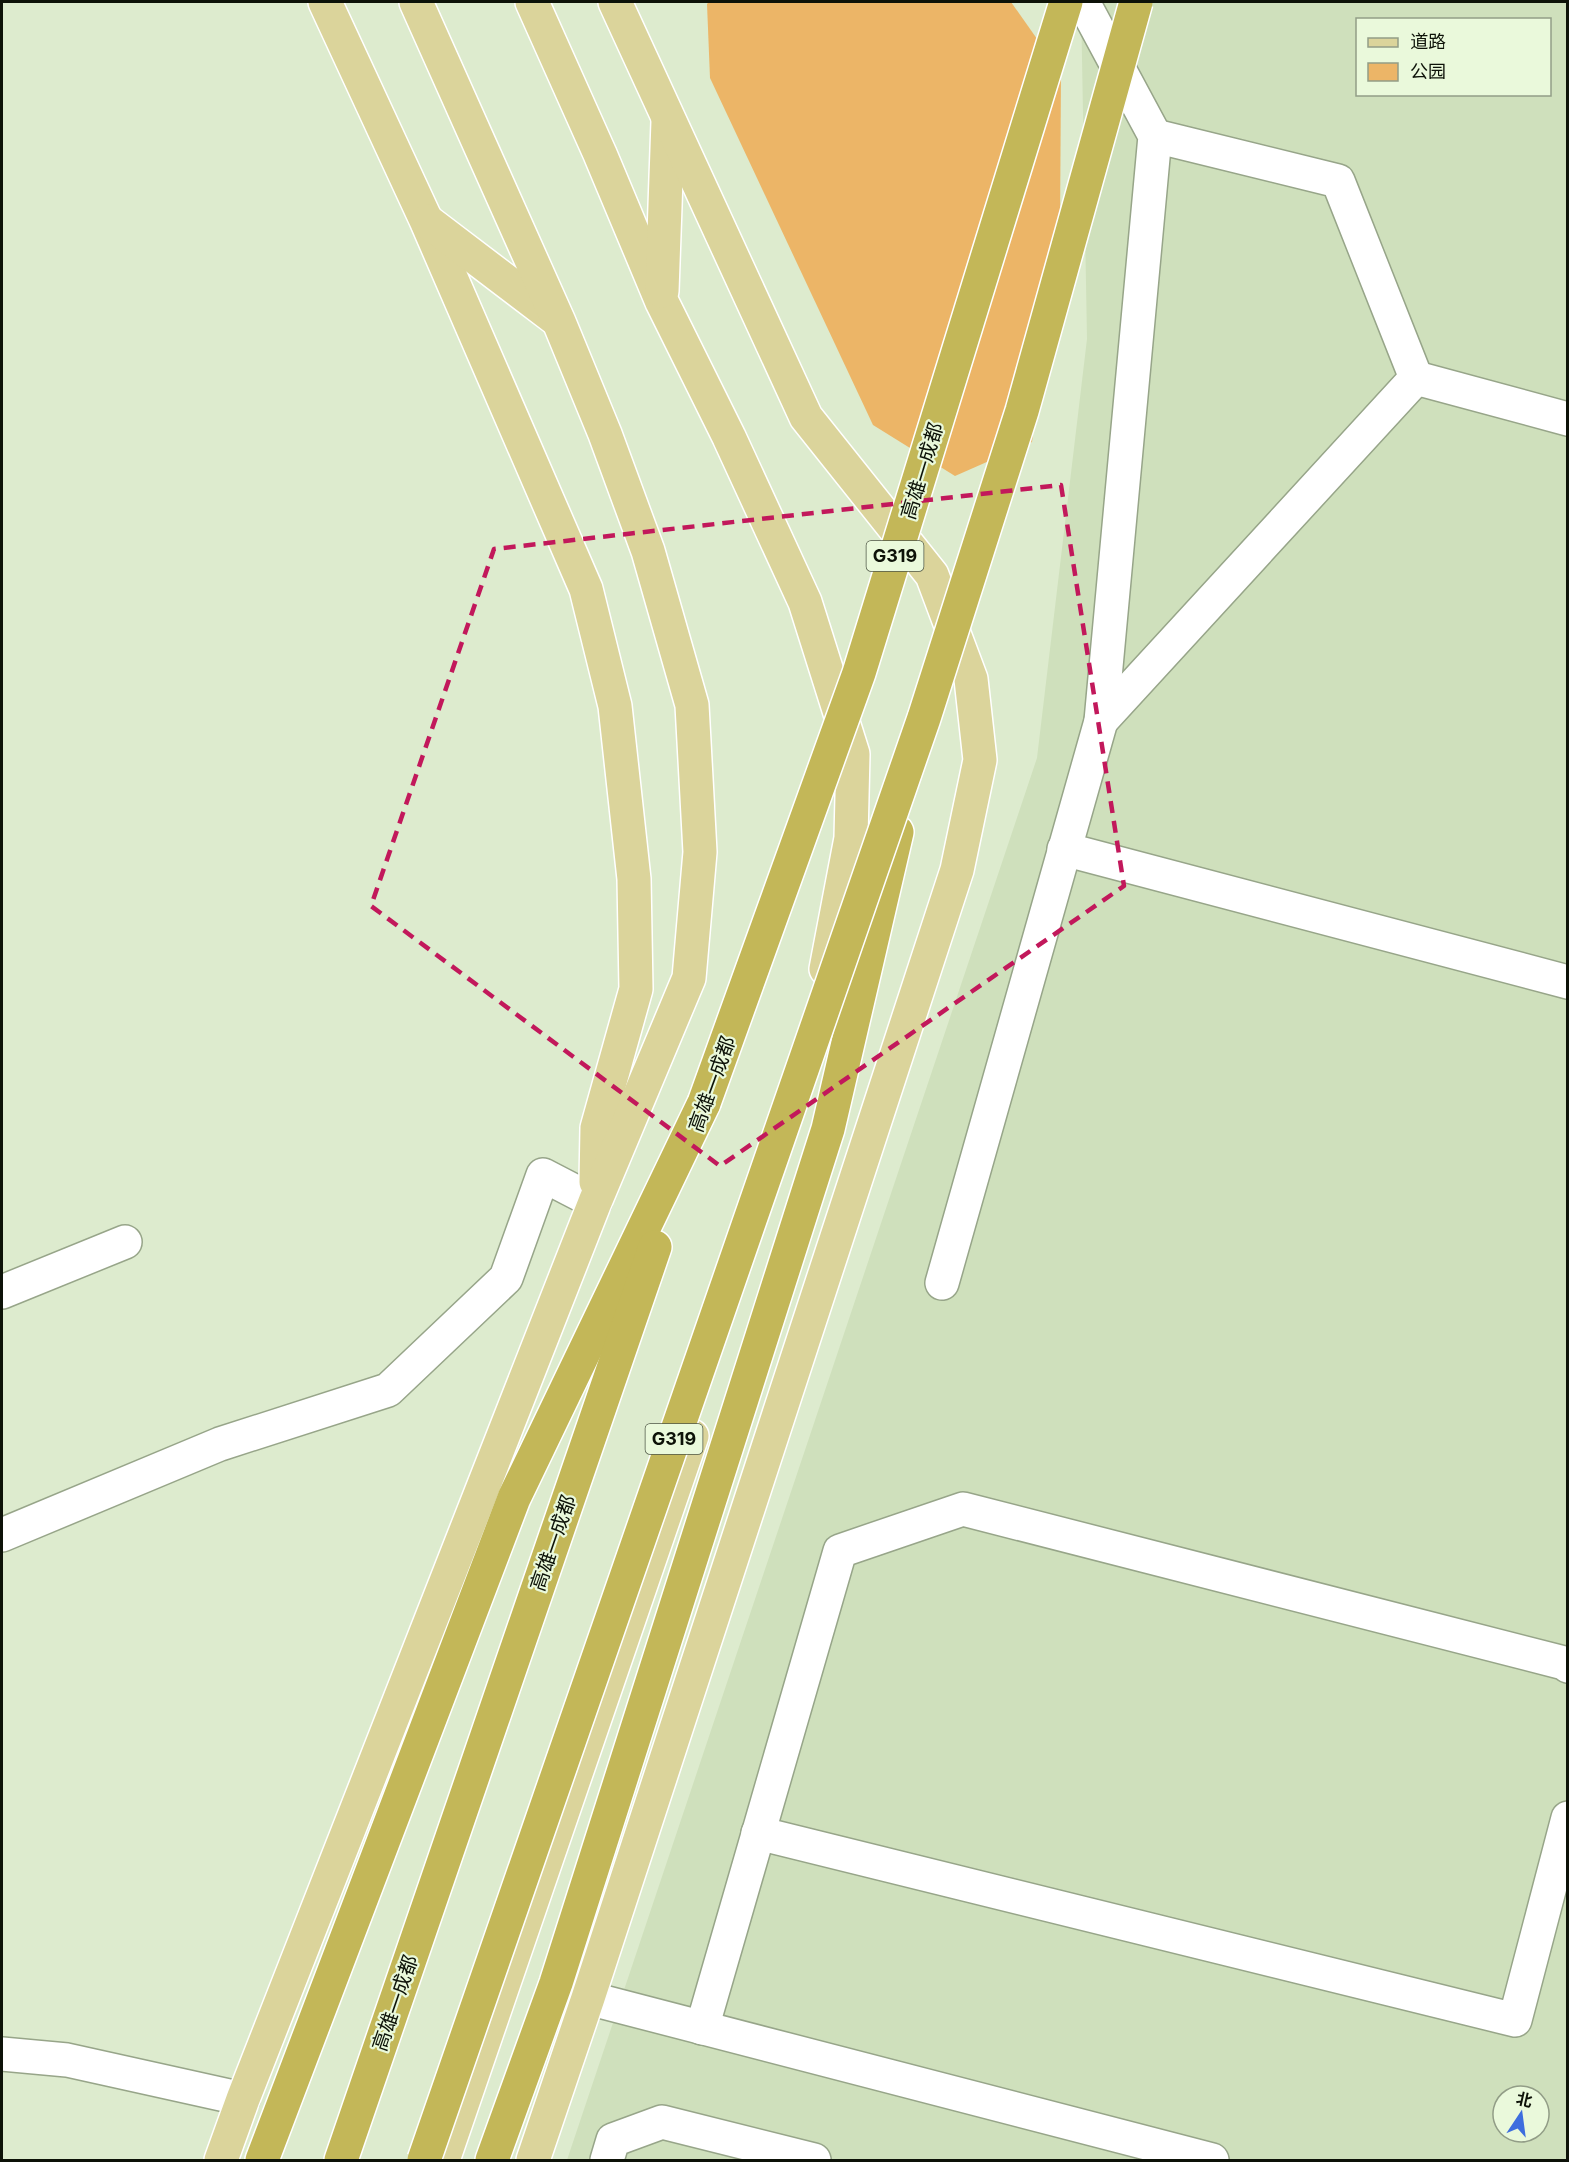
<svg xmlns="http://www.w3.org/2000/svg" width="1569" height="2162" font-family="Inter,'Noto Sans SC',sans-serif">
	<rect width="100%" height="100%" fill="#ddebce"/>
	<path fill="#cfe0bc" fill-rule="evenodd" d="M1081 2H1567V2160H567L1037 758 1087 339ZM1358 20H1550V94H1358ZM1503 2096H1539V2132H1503Z"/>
	<polygon fill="#ecb567" points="709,2 1011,2 1061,73 1060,230 1032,442 955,476 873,425 710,78 707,4"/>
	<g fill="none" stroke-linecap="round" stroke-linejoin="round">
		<g stroke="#97a589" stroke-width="36">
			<g id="minor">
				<polyline points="1416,378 1568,419"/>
				<polyline points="1101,721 1416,378 1338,181 1155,136"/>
				<polyline points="1064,849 1568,982"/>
				<polyline points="942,1283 1101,721 1155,136 1083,2"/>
				<polyline points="2,1292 125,1242"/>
				<polyline points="2,1535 220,1444 388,1390 506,1278 543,1175 595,1202"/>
				<polyline points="758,1833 1515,2020 1568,1818"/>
				<polyline points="588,1998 1212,2160"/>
				<polyline points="702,2028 840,1551 963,1509 1564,1663 1568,1666"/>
				<polyline points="2,2054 67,2060 243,2099"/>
				<polyline points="607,2160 613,2140 662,2122 814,2160"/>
			</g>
		</g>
		<g stroke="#fff" stroke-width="36">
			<g id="major">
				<polyline points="325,2 426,220 586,589 615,706 634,879 636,989 597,1128 596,1182"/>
				<polyline points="532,2 600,154 662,302 729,437 805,602 853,754 851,838 826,969"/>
				<polyline points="427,221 556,319"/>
				<polyline points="662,291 668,121"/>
				<polyline points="221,2160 243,2099 595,1202 689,978 700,852 692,705 648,551 605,434 559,322 416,2"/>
				<polyline points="443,2160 692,1436"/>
				<polyline points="533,2160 588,1998 957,870 980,760 971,679 932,575 806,417 615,2"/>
			</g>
		</g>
		<g stroke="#fff" stroke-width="36">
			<g id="highway">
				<polyline points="262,2160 514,1498 704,1103"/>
				<polyline points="341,2160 655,1247"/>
				<polyline points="492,2160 556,1983 828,1129 897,832"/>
			</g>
		</g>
		<use href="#minor" stroke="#fff" stroke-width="33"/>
		<use href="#major" stroke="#dbd49b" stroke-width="33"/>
		<use href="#highway" stroke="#c3b758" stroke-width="33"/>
		<g stroke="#fff" stroke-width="36" stroke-linecap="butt">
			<g id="highway-bridge">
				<polyline points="704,1103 859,673 1066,2"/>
				<polyline points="424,2160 924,718 1022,411 1136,2"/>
			</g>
		</g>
		<use href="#highway-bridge" stroke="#c3b758" stroke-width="33"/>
	</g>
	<path fill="none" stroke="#c2185b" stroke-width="4.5" stroke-dasharray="12 8" stroke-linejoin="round" d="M1061 485 1124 886 720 1166 371 906 494 549Z"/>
	<g text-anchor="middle" stroke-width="4.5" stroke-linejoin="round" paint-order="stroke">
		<g fill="#eaf9db" stroke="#4f5747" stroke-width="1.5">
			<rect x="866.5" y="541" width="57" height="30" rx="4.5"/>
			<rect x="645.5" y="1424" width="57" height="30" rx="4.5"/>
		</g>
		<g font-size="18" font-weight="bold" fill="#0d1208">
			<text x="895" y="562">G319</text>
			<text x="674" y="1445">G319</text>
		</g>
		<g font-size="20" fill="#0d1208" stroke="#eaf9db">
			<text transform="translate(922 471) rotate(-73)" y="7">高雄—成都</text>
			<text transform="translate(712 1084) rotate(-70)" y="7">高雄—成都</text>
			<text transform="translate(553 1543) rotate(-71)" y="7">高雄—成都</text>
			<text transform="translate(395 2003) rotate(-71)" y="7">高雄—成都</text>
		</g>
	</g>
	<rect width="1569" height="2162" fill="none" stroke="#0d1208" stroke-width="6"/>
	<rect x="1356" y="18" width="195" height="78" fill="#eaf9db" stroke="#929d87" stroke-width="1.5"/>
	<rect x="1368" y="38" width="30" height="9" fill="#dbd49b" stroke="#929d87" stroke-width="1.5"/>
	<text x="1410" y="48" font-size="18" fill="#0d1208">道路</text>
	<rect x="1368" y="63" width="30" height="18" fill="#ecb567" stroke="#929d87" stroke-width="1.5"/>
	<text x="1410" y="78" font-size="18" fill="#0d1208">公园</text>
	<g transform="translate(1521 2114) rotate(13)"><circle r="28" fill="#eaf9db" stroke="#929d87" stroke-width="1.5"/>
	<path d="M0-4.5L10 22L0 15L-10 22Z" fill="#3d6ede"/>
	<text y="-9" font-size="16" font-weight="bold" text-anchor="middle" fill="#0d1208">北</text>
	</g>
</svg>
